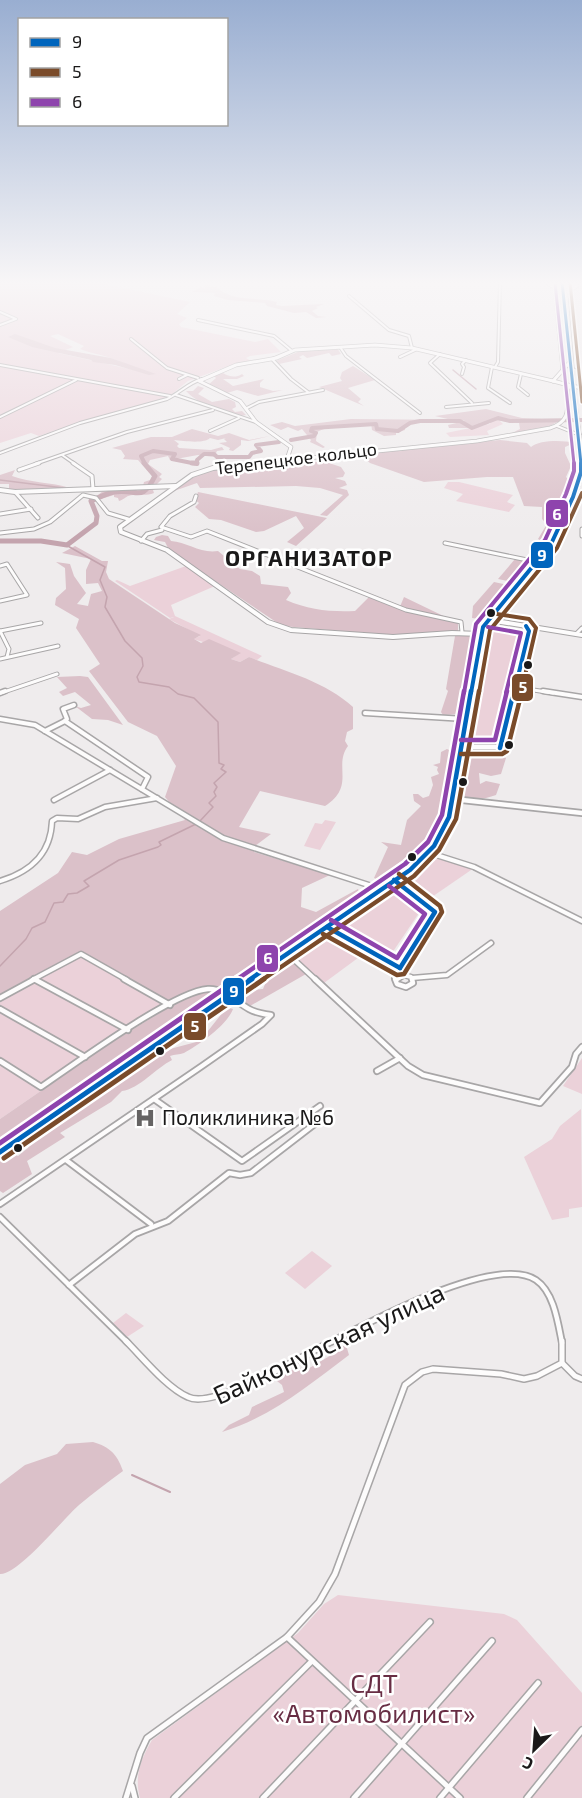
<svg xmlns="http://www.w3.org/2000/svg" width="582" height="1798" font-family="'Exo 2',sans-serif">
	<rect width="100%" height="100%" fill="#efeced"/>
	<g fill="#ebd1d9" fill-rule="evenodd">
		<path d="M0 282 104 284 190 302 177 314 187 318 179 324 181 327 255 342 268 339 281 352 250 356 246 358 251 361 237 363 188 381 166 399 85 420 39 436 31 433 0 443ZM58 334 84 346 80 349C99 356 119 357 134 370L58 353 73 347 50 336Z"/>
		<polygon points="491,420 500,421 503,424 487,431 489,435 450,437 446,433 490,424"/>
		<polygon points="448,482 459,482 513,495 507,502 515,505 509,512 456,501 463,494 444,488"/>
		<polygon points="186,566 215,586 171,605 175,616 262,656 257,660 249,657 240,662 231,659 240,653 193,639 200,636 169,619 174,617 170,618 115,581 117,580 130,586"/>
		<polygon points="496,624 526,633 497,745 469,743 483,645 488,630"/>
		<polygon points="325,820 336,822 320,850 304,846 315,823 322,824"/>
		<polygon points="433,856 474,868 426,901 403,885 402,879"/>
		<polygon points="396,886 423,907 390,956 381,955 334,929"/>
		<polygon points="331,932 366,952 324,983 299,961 296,955 326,933"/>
		<polygon points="82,955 172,1005 106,1046 0,1119 0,999"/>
		<polygon points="582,1058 582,1094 563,1086"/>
		<polygon points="581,1109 582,1207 569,1209 569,1217 552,1220 524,1157 552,1139 560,1126"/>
		<polygon points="312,1251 332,1266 305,1289 285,1273"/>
		<polygon points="126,1313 144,1326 127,1337 113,1323"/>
		<path d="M338 1595 504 1614 517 1620 582 1693V1798H140C134 1776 141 1759 152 1740L298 1633 324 1604Z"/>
	</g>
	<g fill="#dbc1c9">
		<path d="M205 285H211L209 287H216C234 303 256 296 277 302L276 305 282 306 324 304 316 307 318 308 312 311 318 316 327 317 316 318 306 312 294 313 267 306 265 303 228 300 214 296 215 293 192 292 201 287 205 288Z"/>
		<polygon points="15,334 55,348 111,358 156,374 149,375 115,365 93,362 91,360 32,347 8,337"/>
		<polygon points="337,348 341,354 332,356 329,353 307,358 303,355 299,357 302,359 279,364 276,361 300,351"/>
		<polygon points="353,366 375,380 348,388 361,399 358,402 364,406 319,387 342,381 340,378 342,372"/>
		<path d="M223 373C229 377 236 378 242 374L244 376 237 379H223L233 386 264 379 260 383V387L273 391 283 390 258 396 237 390 227 393 208 385 216 378 214 376Z"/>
		<path d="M198 386 204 388 198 394 212 402 229 399 235 402 236 407 232 409 235 412 242 411 246 415C229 419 197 403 186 391H193Z"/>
		<path d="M486 409 522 418 561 420 548 427 512 433 520 429 519 423 491 420 488 424 471 428H449L448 425 465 421 462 420C443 420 424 419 405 425V430L396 433V435L384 436 372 430 371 423C354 431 334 423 317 432L316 441 325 447 323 448 310 442 311 440 302 429 298 431 288 427 281 430 270 425 282 422 295 426 351 419 452 420 435 416Z"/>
		<path d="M192 429 218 436 229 433 249 440 270 436 248 441 241 440V445L233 451 229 450 230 448 219 443 227 442 224 439 226 438 218 440 210 438C204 444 184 441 174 440L179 444 177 446 179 448 211 450 222 447 224 450 217 451 214 457 198 455 170 460 168 456 150 460 148 464 162 474 159 477 162 479 157 484 143 486 144 482 150 480 152 476 138 460 123 459 125 456 121 450 112 448 151 437H172Z"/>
		<path d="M500 440 527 443 531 447C539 440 563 440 574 443L565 447V453L571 466 566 477 570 481 565 502 544 542 538 539 547 524 542 519V507L524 506 513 477H487L424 482 370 463 362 456 379 451Z"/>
		<polygon points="290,460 329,463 341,467 345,473 343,477 335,478 345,481 347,485 339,488 347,490 349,495 327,516 320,515 343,495 320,488 296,486 200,488 197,483 171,492 200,473 216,469 288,464"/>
		<path d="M15 470 12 476C31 483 51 482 70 488L9 490V484H0V475Z"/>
		<path d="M153 487 155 489 153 490 154 493C146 496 141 494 133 495 127 495 125 499 119 501L118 498 114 497V495L101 499 96 497 104 490 136 491Z"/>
		<polygon points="198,492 327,518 296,546 287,542 304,528 296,516 264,531 256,532 221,520 209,519 195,507 199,503 195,500"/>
		<path d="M162 535 168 536 171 541C187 542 201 554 218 551L240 569 252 571 260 576 261 584 288 587 291 593 286 600C309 610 330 612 355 611L369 597 399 609 404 597 458 623V631L400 636 282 626 169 550 165 542 154 540 156 537Z"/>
		<path d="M75 546 102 561H108L106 572 109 579 175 623 201 635 194 639 201 643 209 639 241 653 231 659 240 662 249 657C284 671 325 681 353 707V729L347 732 345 741 348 746C333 766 356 786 325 806L260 791 239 827 271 834 255 846 254 852 330 875 302 888 301 907 316 912 358 889 361 897 0 1144V1119L106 1046 172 1005 82 955 0 999V911L58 873 72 852 87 855 119 839 185 820 165 797 176 766 157 736 128 722 89 671 100 664 76 628 79 619 55 605 56 598 66 589 65 568 56 562 70 564 74 576 86 593 77 604 88 606 91 594 102 591 98 583 86 584V570L91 559 62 553Z"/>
		<polygon points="515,559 530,562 512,582 498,579"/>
		<polygon points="494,582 508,585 509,588 492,608 483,609 479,619 472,618 473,606"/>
		<polygon points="459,634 473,637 460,714 443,715 441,712 448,691 446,689 455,636"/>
		<polygon points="80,676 88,677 123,725 108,720 92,719 75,706 81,708 91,705 75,692 63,696 59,692 67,688 57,677"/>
		<path d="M447 749 455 753C448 767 451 782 444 797L446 802 440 825 421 847 420 853 411 859V863L384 882 374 878 388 847 381 842 401 845 407 820 421 806 414 801 413 794H418L423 798 429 796 433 785 431 777 439 774 437 770 438 767 433 765 440 763 441 752Z"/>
		<path d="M470 751 493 753 506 758 501 774 491 776 479 773 480 784 486 781 500 784 496 795C485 799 467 803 458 793L465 753Z"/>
		<path d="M292 960 306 974 250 1006 238 998 250 990 263 989C268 975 279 969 292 960Z"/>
		<path d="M227 1007 233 1009C227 1025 199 1045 184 1053 179 1055 175 1054 170 1056L172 1060C156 1068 139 1089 122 1091L111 1102 60 1133 65 1137 27 1161 32 1174 3 1193 0 1191V1161L12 1153 18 1156 28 1148 30 1142 141 1066 170 1049 200 1041Z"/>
		<path d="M346 1345 349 1355C309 1385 271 1417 222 1432L229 1425 249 1415 252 1407 284 1392 282 1385 272 1377 298 1368 306 1370 333 1354 335 1349Z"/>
		<path d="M93 1442C110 1447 117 1454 123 1471 108 1482 93 1493 79 1505 63 1519 18 1575 0 1574V1484L25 1465 57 1454 66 1444Z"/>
	</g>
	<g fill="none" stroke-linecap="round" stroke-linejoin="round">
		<g stroke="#c4a4ae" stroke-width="1.5">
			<polyline points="453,370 476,389"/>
			<polyline points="0,480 64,488"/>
			<polyline points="92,491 108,490"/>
			<polyline points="66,545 105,567 100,580 107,597 105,607 125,641 142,658 143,666 137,677 139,682 169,687 178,694 194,698 218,722 219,763 224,765 221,769 226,772 214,783 217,787 214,792 216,796 209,803 213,807 200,821"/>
			<polyline points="0,966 26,939 32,928 45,922 54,903 63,902 68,894 77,893 89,886 84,881 119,860 158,847 161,845 159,842 196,824"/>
		</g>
		<polyline stroke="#c4a4ae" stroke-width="2" points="132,1475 170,1492"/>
		<g stroke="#c4a4ae" stroke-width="4">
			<polyline points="291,440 314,436 316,433 311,431 312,428 376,424 377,429 398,431 410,423 420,421 460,421 472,428 498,418 510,421 582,420"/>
			<polyline points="145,464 141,456 153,451 175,454 172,459 197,464 197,460 204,454 214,454 217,457 249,457 252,453 261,451 256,445 279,442"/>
		</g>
		<g stroke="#c4a4ae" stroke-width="5">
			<polyline points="192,463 197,463"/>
			<path d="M0 541H41L67 545 96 523 97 516 91 501C98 498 107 493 114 492 138 488 141 504 155 476L144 463"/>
		</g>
		<g stroke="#a8a6a7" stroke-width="4">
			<g id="minor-far4">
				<polyline points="349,296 389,330 409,336 412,348"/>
				<polyline points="0,312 16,319 0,325"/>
				<polyline points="198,320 274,336 292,351"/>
				<polyline points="131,339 167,368 198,378"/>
				<polyline points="340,347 346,356 420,413"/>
				<polyline points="291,351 272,359 291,379 308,392"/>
				<polyline points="440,354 430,363 472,403"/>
				<polyline points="400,357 417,349"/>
				<polyline points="0,365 170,396"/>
				<polyline points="492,367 488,388 510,403"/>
				<polyline points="495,367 498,362 500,282"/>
				<polyline points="462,374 464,367 462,364 466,360"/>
				<polyline points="521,374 518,387 528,395"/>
				<polyline points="179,379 187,375"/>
				<polyline points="176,395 256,422"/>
				<polyline points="446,407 489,403"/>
				<polyline points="247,408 259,402 323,390"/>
				<polyline points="0,417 76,380"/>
				<polyline points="557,426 582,436"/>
				<polyline points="210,431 239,418"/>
				<path d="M0 453 80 423 167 399C180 393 188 383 202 379"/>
				<polyline points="62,455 75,464"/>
				<polyline points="35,464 127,432 213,410"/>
			</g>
		</g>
		<g stroke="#a8a6a7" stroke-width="5">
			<g id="minor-far3">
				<polyline points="73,463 92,476 93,489"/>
				<polyline points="19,470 39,463"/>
				<polyline points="15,492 38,518"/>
				<polyline points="196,496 194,502 170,516 161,527 191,537 207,531 406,610 461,622 462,632"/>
				<polyline points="0,514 31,509"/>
				<polyline points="582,529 582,536"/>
				<polyline points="0,533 34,529 50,522 83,495 96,498 108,513 128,519"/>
				<polyline points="141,541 147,534 162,530"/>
				<polyline points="445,543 537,562"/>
				<polyline points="0,566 7,564 27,595 0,601"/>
				<polyline points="0,631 41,623"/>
				<polyline points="0,631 9,649 7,657"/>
				<polyline points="576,634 582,628"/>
				<polyline points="0,659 58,646"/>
				<polyline points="514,687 553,693"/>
				<polyline points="1,693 57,674"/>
				<polyline points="514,693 529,631 526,626"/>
			</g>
		</g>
		<g stroke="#a8a6a7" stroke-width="7">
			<g id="minor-far2">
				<polyline points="543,691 582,697"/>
				<polyline points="0,693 5,691"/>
				<polyline points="365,713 465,719"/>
				<polyline points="0,719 35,725 223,838 381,889"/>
				<polyline points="65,721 148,777 142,789"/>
				<polyline points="65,721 67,719 63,709 74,705"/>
				<polyline points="45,731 65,721"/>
				<polyline points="461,747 501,747 514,691"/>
				<polyline points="54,800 110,770"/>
				<polyline points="430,853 474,867 582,921"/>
				<path d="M0 881C30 872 51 854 52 821L57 818 78 819 105 807 157 798"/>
				<polyline points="328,927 400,968 402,975"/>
				<polyline points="289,955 316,980"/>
				<polyline points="412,978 447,975 491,943"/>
				<polyline points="34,979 37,980"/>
				<polyline points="32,980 81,954 127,980"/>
				<polyline points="396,980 404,975 411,977 412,980"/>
			</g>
		</g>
		<g stroke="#a8a6a7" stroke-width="8">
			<g id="minor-far1">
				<polyline points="34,979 128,1030"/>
				<polyline points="124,979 170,1005"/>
				<polyline points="315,979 408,1066 423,1075 540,1103 572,1067 576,1054 582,1047"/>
				<polyline points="395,979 397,984 406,987 413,983 412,979"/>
				<polyline points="0,998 35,979"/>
				<polyline points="0,1009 85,1057"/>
				<path d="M0 1061 41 1087C73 1065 174 991 208 989 224 988 236 1002 249 1009 256 1013 263 1014 271 1015L262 1024 202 1066 0 1204"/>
				<polyline points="377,1071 400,1058"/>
				<polyline points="154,1099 242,1161 320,1106"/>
				<polyline points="66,1160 151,1224"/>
				<polyline points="0,1217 128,1343"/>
				<polyline points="69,1285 135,1234 168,1221 229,1173 240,1175 251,1173 325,1116"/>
				<path d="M329 1343C368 1323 496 1253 536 1280 554 1292 558 1323 562 1343"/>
			</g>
		</g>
		<g stroke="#a8a6a7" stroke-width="8">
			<g id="minor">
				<path d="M126 1341C143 1358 167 1388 188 1397 214 1410 304 1355 332 1341"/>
				<polyline points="562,1363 575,1376 582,1379"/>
				<polyline points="287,1637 460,1798"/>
				<polyline points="132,1786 135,1798"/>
				<polyline points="126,1798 140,1753 147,1738 287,1637 319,1602 335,1574 405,1385 422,1372 433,1369 501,1374 524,1379 537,1376 562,1363 562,1341"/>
				<polyline points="174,1798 312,1661"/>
				<polyline points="263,1798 430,1622"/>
				<polyline points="354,1798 492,1641"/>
				<polyline points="440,1798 538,1683"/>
				<polyline points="527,1798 582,1730"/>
			</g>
		</g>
		<g stroke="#a8a6a7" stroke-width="4.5">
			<g id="tertiary-far2">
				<polyline points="287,459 291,447 256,422 240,401 199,381 236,365 277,358 295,350 375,345 412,348 553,381"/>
				<path d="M248 464 477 441 550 428C572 421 567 407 568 388L572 386 582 388"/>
			</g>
		</g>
		<g stroke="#a8a6a7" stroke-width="6">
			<g id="tertiary-far1">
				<polyline points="263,463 213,468 192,475 120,527 121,532 167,550 268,622 291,630 393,637 452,633 481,634"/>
				<polyline points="0,490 15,492 176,486"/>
				<polyline points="489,620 582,635"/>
			</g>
		</g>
		<g stroke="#a8a6a7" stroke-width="8">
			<polyline id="tertiary" points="453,799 582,813"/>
		</g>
		<g stroke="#a8a6a7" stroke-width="4.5">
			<g id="secondary">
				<polyline points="546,282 555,288 563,371"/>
				<polyline points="571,282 577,286 571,290 570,295 576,367"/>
				<polyline points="553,381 569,363"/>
				<polyline points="553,381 572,386"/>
			</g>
		</g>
		<g stroke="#a8a6a7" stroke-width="5">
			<g id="primary-far3">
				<polyline points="562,282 576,412"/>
				<polyline points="581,449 581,464"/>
			</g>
		</g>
		<g stroke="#a8a6a7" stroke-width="7">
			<polyline id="primary-far2" points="471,693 483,627 551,544 575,492 581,472 581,463"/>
		</g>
		<g stroke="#a8a6a7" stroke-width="9">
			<polyline id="primary-far1" points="252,980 410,870 440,840 449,817 471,691"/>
		</g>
		<g stroke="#a8a6a7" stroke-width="10">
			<polyline id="primary" points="0,1152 254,979"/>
		</g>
		<use href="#minor-far4" stroke="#fdfcfc" stroke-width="2"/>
		<use href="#minor-far3" stroke="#fdfcfc" stroke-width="3"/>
		<use href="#minor-far2" stroke="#fdfcfc" stroke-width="4"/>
		<use href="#minor-far1" stroke="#fdfcfc" stroke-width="4.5"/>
		<use href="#minor" stroke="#fdfcfc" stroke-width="5"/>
		<use href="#tertiary-far2" stroke="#fdfcfc" stroke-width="3"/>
		<use href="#tertiary-far1" stroke="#fdfcfc" stroke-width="4"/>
		<use href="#tertiary" stroke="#fdfcfc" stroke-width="4.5"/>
		<use href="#secondary" stroke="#fdfcfc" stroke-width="3"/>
		<use href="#primary-far3" stroke="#fdfcfc" stroke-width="4"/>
		<use href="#primary-far2" stroke="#fdfcfc" stroke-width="4.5"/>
		<use href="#primary-far1" stroke="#fdfcfc" stroke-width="6"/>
		<use href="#primary" stroke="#fdfcfc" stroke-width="8"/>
		<g stroke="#a8a6a7" stroke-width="5" stroke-linecap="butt">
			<polyline id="primary-bridge" points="576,412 581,449"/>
		</g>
		<use href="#primary-bridge" stroke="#fdfcfc" stroke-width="4"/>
		<g stroke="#fff" stroke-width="6">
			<polyline id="bus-1-far3" points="562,282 581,464"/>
		</g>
		<g stroke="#fff" stroke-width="8">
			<g id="bus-1-far2">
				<polyline points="471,693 483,627 551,544 573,497 581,472 581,463"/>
				<polyline points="514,693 529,631 526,626"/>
			</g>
		</g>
		<g stroke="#fff" stroke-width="9">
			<g id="bus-1-far1">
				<polyline points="500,748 514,691"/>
				<polyline points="394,880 435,912 400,968"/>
				<polyline points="327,927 400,968"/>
				<polyline points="249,980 410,870 434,846 449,817 471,691"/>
			</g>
		</g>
		<g stroke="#fff" stroke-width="10">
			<polyline id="bus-1" points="0,1152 252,979"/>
		</g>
		<g stroke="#fff" stroke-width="6">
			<polyline id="bus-2-far3" points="570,282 582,402"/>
		</g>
		<g stroke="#fff" stroke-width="8">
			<g id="bus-2-far2">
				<polyline points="490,613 529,619 536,628 521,693"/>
				<polyline points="479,693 490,630 557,548 582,493"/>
			</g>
		</g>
		<g stroke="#fff" stroke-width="9">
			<g id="bus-2-far1">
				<polyline points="461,754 502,754 507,751 522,691"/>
				<polyline points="323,934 397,975 404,974 442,912 440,906 399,874"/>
				<polyline points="262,980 414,876 439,850 456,819 479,691"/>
			</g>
		</g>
		<g stroke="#fff" stroke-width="10">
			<polyline id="bus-2" points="4,1158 264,979"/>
		</g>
		<g stroke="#fff" stroke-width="6">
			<polyline id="bus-3-far3" points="555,283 574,464"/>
		</g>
		<g stroke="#fff" stroke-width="8">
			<g id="bus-3-far2">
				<polyline points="488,627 521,633 506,693"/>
				<polyline points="464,693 476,624 545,540 566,494 574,471 574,463"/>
			</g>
		</g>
		<g stroke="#fff" stroke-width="9">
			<g id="bus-3-far1">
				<polyline points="461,740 495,740 507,691"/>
				<polyline points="331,920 397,958 425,914 389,886"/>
				<polyline points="236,980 405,864 428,842 442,815 464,691"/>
			</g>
		</g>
		<g stroke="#fff" stroke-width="10">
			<polyline id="bus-3" points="0,1143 238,979"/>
		</g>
		<use href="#bus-1-far3" stroke="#0065bd" stroke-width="3"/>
		<use href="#bus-1-far2" stroke="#0065bd" stroke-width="4"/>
		<use href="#bus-1-far1" stroke="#0065bd" stroke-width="4.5"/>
		<use href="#bus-1" stroke="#0065bd" stroke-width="5"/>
		<use href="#bus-2-far3" stroke="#7a4b2a" stroke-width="3"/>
		<use href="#bus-2-far2" stroke="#7a4b2a" stroke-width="4"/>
		<use href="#bus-2-far1" stroke="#7a4b2a" stroke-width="4.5"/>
		<use href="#bus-2" stroke="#7a4b2a" stroke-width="5"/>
		<use href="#bus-3-far3" stroke="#8e44ad" stroke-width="3"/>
		<use href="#bus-3-far2" stroke="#8e44ad" stroke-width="4"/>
		<use href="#bus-3-far1" stroke="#8e44ad" stroke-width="4.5"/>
		<use href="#bus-3" stroke="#8e44ad" stroke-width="5"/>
	</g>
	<linearGradient id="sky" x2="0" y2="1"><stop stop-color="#99aed1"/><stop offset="0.53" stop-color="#f8f6f7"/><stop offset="1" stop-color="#f8f6f7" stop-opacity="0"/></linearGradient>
	<rect width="582" height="534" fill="url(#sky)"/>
	<defs>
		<g id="hospital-bare" transform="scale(1.62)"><path d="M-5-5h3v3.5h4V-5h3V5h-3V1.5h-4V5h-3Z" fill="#656363" stroke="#fff" stroke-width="2.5" paint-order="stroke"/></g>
	</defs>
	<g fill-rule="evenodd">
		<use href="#hospital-bare" x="145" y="1118"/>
	</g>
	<g fill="#1a1919" stroke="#fff" stroke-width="2">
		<circle cx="491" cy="613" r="5"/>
		<circle cx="528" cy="665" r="5"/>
		<circle cx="509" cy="745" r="5"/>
		<circle cx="463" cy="782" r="5"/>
		<circle cx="412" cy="857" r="5"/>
		<circle cx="160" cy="1051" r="5"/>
		<circle cx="18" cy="1148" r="5"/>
	</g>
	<g text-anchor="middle" stroke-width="5" stroke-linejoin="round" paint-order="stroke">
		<g font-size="18" fill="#1a1919" stroke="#fff">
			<text transform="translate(296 459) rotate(-7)" y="6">Терепецкое кольцо</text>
		</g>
		<g font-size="21" fill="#1a1919" stroke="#fff" text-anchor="start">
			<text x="162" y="1125">Поликлиника №6</text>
		</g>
		<g font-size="22" font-weight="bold" letter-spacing="1.5" fill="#1a1919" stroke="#fff">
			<text x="309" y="566">ОРГАНИЗАТОР</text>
		</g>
		<g font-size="26" fill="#1a1919" stroke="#fff">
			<text transform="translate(329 1344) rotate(-25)" y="9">Байконурская улица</text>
		</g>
		<g font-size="26" fill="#682d44" stroke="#fff">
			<text x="374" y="1693">СДТ<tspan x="374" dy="30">«Автомобилист»</tspan></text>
		</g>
	</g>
	<g stroke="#fff" stroke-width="2">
		<rect x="545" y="499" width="24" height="29" rx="6" fill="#8e44ad"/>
		<rect x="530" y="541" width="24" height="28" rx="6" fill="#0065bd"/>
		<rect x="511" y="673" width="23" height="29" rx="6" fill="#7a4b2a"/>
		<rect x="256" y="944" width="23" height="29" rx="6" fill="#8e44ad"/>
		<rect x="222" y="977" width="23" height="29" rx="6" fill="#0065bd"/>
		<rect x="183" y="1012" width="24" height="29" rx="6" fill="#7a4b2a"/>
	</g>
	<g font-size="16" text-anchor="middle" font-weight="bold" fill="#fff">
		<text x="557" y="520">6</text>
		<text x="542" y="561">9</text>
		<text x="523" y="693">5</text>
		<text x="268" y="964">6</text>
		<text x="234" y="997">9</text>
		<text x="195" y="1032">5</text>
	</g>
	<rect x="18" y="18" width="210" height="108" fill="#ffffff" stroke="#a3a3a3" stroke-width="1.5"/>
	<rect x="30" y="38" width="30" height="9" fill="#0065bd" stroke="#a3a3a3" stroke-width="1.5"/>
	<text x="72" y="48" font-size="18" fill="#1a1919">9</text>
	<rect x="30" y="68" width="30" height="9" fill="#7a4b2a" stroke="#a3a3a3" stroke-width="1.5"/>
	<text x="72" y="78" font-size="18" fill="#1a1919">5</text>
	<rect x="30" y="98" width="30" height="9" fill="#8e44ad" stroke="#a3a3a3" stroke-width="1.5"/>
	<text x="72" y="108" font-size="18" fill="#1a1919">6</text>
	<g transform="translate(534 1750) rotate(205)" stroke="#ffffff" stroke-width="4.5" paint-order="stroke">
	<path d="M0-4.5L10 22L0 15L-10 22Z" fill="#1a1919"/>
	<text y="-9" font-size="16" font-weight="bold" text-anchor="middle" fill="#1a1919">С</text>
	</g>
</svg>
